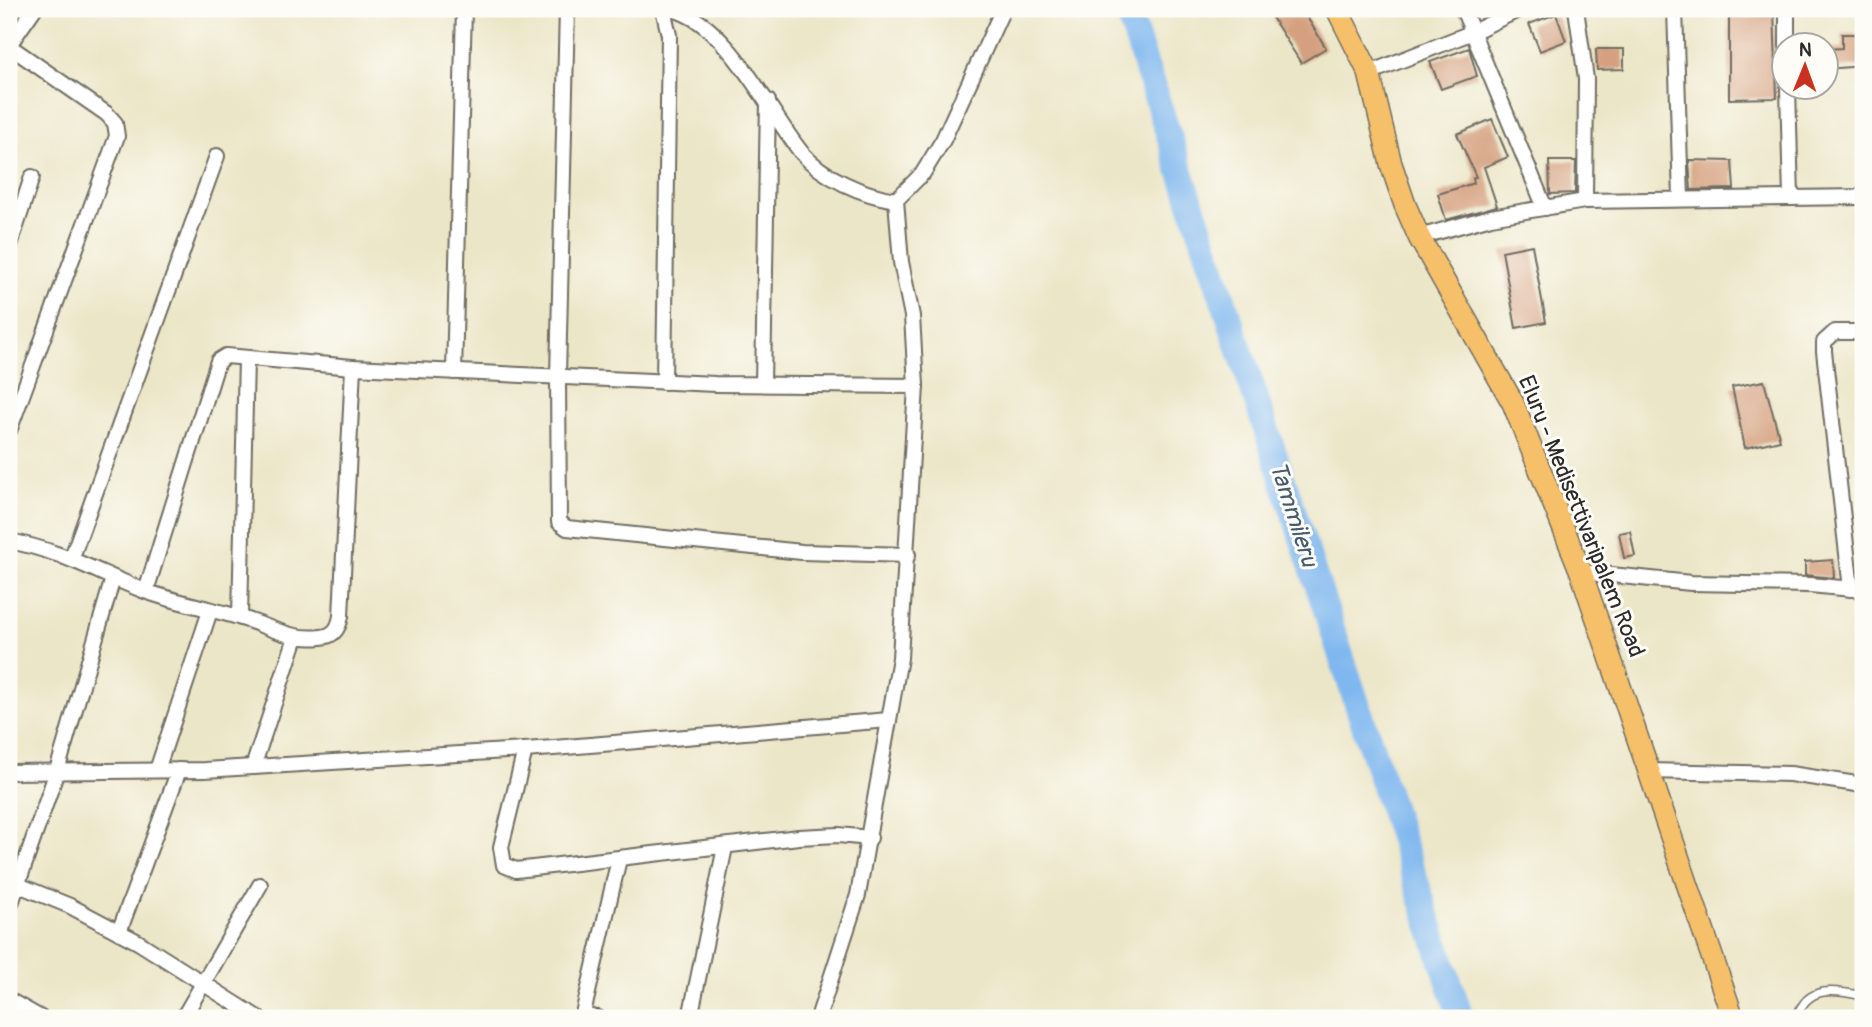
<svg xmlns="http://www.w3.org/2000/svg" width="1872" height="1027" font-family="Pangolin,sans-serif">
	<rect width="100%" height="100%" fill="#fdfcf7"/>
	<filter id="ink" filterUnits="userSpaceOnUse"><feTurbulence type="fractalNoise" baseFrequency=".0143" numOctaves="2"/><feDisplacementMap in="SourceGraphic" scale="14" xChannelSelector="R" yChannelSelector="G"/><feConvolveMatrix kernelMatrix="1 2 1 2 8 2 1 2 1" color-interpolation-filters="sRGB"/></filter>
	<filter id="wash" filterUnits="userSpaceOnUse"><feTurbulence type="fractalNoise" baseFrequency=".00686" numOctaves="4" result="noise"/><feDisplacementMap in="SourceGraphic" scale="28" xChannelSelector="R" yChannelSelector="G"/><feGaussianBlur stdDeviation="1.57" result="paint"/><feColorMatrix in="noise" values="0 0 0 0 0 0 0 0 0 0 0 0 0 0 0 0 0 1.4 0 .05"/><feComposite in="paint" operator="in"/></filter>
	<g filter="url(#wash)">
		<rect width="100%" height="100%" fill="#ece6c8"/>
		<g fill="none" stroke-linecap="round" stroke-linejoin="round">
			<polyline stroke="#7fb7ef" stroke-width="26" points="1127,9 1461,1018"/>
		</g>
		<g id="blocks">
			<g fill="#d5a07f">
				<polygon points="1278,9 1302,9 1326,48 1301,63 1270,14"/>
				<polygon points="1729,9 1774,9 1777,98 1729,99"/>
				<polygon points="1556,14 1566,41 1540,51 1529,24"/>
				<polygon points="1842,34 1863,34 1863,66 1826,69 1826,49 1842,48"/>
				<polygon points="1469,48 1477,76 1441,89 1430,62"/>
				<polygon points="1596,49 1624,49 1624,69 1597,70"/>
				<polygon points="1492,119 1508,157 1484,167 1497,206 1446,220 1438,194 1474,183 1473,178 1476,177 1457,134"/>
				<polygon points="1689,160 1732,161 1734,189 1691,190"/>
				<polygon points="1549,161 1576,161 1575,193 1550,194"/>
				<polygon points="1532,245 1546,322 1516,328 1502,251"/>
				<polygon points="1764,381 1780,440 1745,448 1732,387"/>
				<polygon points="1630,531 1635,556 1624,558 1619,533"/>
				<polygon points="1833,560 1834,578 1805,575 1805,562"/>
			</g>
		</g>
	</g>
	<g filter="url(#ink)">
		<use href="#blocks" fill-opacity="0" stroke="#6f6c62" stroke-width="2"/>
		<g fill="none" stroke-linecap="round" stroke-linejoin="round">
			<g stroke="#6f6c62" stroke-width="10">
				<path id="lane" d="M1797 1018C1806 984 1836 990 1863 996"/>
			</g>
			<g stroke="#6f6c62" stroke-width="18">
				<g id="street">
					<polyline points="567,9 558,376 559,522 567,528 802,552 908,555"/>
					<polyline points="663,9 669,35 664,382"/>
					<path d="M672 9C728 23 768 111 801 152 823 178 863 195 896 200"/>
					<polyline points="1463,9 1545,208"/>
					<polyline points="1576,9 1586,79 1585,201"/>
					<polyline points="1675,9 1681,199"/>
					<polyline points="1787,9 1787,46"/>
					<polyline points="9,45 34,9"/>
					<polyline points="9,46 107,114 115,123 117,136 9,431"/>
					<polyline points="1369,73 1473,32 1520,9"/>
					<polyline points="1788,88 1791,198"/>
					<polyline points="1419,237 1491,217 1585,201 1863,197"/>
					<polyline points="9,248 32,177"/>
					<polyline points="454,372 464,9"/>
					<polyline points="763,384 768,101"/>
					<path d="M9 541C62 551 96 572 145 591 175 602 208 608 238 617 267 625 290 641 321 637 334 636 339 628 341 616L353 367"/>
					<polyline points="72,557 217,156"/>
					<polyline points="1581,572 1691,583 1810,585 1863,590"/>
					<polyline points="1851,589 1824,351 1824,342 1835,332 1863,332"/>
					<polyline points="146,591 218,361 226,356 353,367 715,384 916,386"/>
					<polyline points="240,617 246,359"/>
					<polyline points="525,750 501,847 504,865 516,870 799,837 838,835 870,838"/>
					<polyline points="253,767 296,637"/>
					<polyline points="157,770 210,611"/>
					<polyline points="1648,771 1790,774 1863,785"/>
					<polyline points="9,772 205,770 554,748 889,720"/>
					<polyline points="16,884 70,906 138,942 258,1018"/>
					<polyline points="9,909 57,771 113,578"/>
					<polyline points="119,932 179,770"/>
					<polyline points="9,1000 41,1018"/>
					<polyline points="583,1016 598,1018"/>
					<polyline points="183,1018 260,885"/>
					<polyline points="582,1018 619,859"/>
					<polyline points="690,1018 725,847"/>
					<polyline points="818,1018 858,895 900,658 916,386 912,316 901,262 896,200 923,173 943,140 1003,9"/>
				</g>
			</g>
			<g stroke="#6f6c62" stroke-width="24">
				<polyline id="primary" points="1337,9 1369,73 1391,164 1405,205 1419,237 1513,403 1581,572 1733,1018"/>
			</g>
			<use href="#lane" stroke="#fff" stroke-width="7"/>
			<use href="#street" stroke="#fff" stroke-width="14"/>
			<use href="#primary" stroke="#f6c06b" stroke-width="21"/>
		</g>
	</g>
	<g text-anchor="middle" stroke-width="6" stroke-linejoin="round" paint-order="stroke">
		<g font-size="23" fill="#2b2b2b" stroke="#fdfcf7">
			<text transform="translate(1582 516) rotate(68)" y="8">Eluru - Medisettivaripalem Road</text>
		</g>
		<g font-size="24" font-style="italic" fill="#485c70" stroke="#fdfcf7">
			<text transform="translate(1294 514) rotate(72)" y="8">Tammileru</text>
		</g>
	</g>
	<rect width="1872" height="1027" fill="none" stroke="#fdfcf7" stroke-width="35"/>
	<g transform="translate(1805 66) rotate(1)"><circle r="33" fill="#fdfcf7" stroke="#a9a8a5" stroke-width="2"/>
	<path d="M0-5L12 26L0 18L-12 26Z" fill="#c8321e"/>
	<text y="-10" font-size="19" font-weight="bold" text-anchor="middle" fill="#2b2b2b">N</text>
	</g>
</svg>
